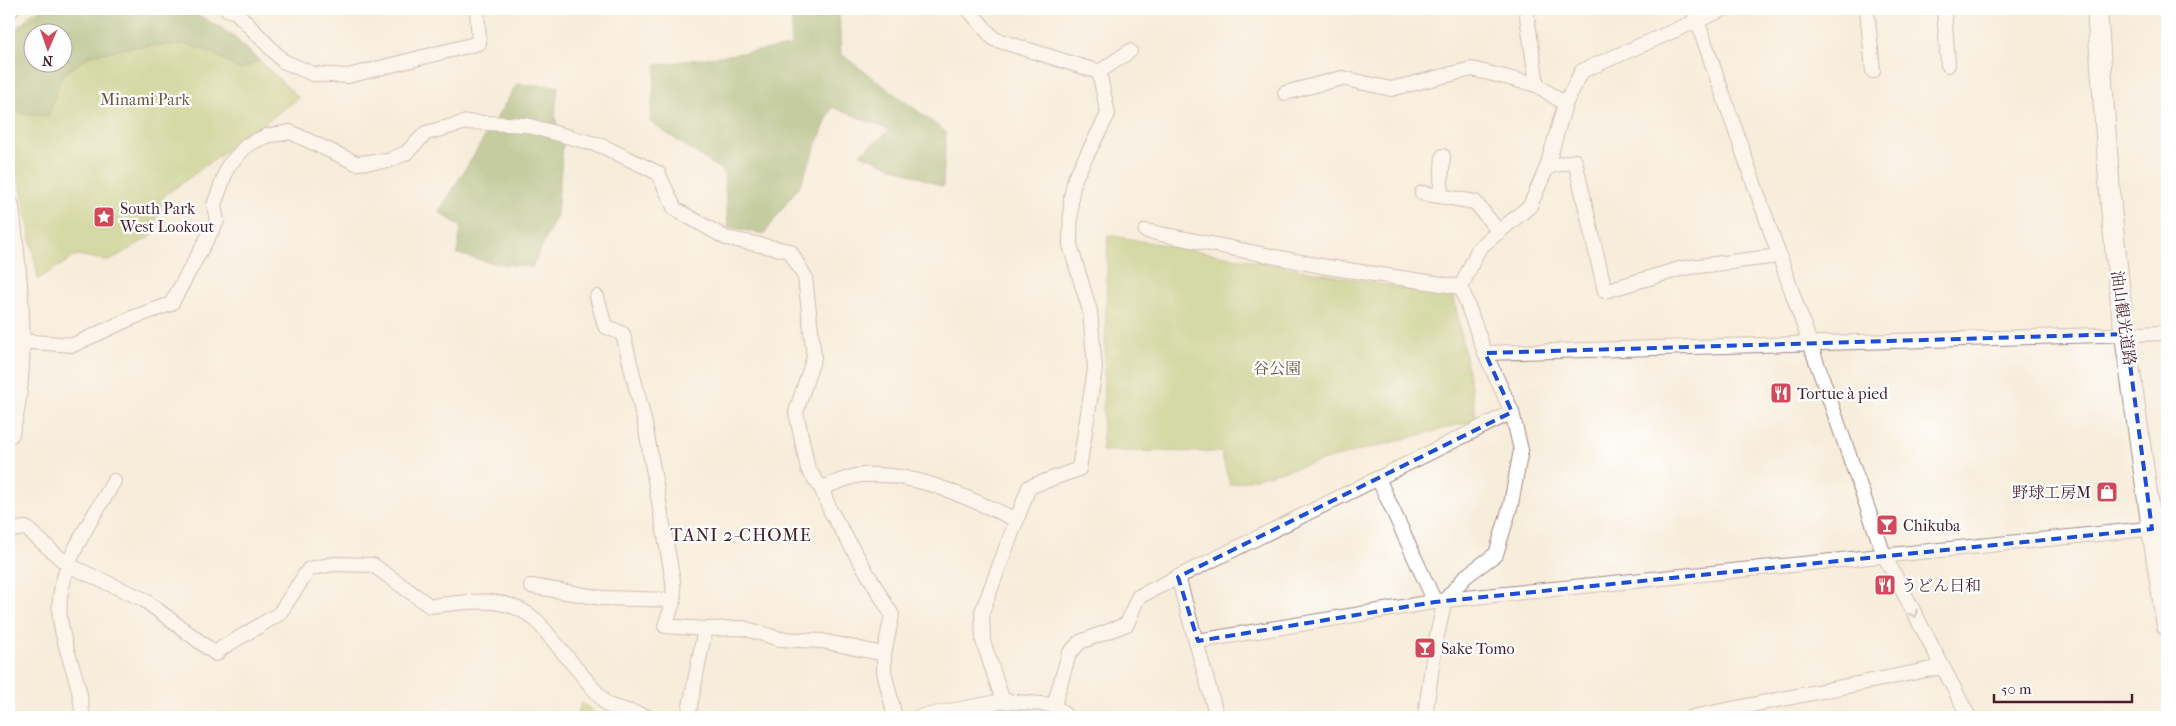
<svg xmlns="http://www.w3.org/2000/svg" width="2176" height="726" font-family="'IM FELL French Canon','Noto Serif JP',serif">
	<rect width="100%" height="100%" fill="#fff"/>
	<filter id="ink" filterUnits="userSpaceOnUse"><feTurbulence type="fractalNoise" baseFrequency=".02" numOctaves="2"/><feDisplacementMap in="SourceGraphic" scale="10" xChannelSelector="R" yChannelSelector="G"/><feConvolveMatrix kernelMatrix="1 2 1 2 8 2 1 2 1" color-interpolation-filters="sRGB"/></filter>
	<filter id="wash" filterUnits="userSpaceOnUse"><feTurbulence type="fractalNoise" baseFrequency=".0096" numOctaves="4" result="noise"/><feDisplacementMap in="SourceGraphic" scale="20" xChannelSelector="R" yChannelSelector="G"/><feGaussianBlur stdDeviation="1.12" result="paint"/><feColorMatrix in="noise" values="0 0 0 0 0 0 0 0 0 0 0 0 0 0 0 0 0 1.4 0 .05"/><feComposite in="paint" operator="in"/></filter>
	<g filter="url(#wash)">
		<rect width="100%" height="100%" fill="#f7eddb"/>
		<g fill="#abc165" stroke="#7a7048" fill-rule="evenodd">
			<path d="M43 9 180 10 231 34 299 98 164 196 151 236 109 261 77 255 38 279 23 197 9 147V38L31 13ZM32 32H62V62H32Z"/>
			<polygon points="1108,235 1454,297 1477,420 1230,485 1221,452 1102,451"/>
			<polygon points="582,703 601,717 575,717"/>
		</g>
		<g fill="#88a75a" stroke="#696342" fill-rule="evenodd">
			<path d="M44 9H187L223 29 259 61 239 70 215 54 187 44 132 47 91 55 62 75 48 116 9 112V36ZM32 32H62V62H32Z"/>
			<polygon points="792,9 839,9 841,54 946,132 943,187 860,154 890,130 832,107 801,183 764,234 728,227 724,172 650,122 656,65 791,46"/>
			<polygon points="517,84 558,86 555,117 563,145 557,215 532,267 492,263 457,254 461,227 439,212"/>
		</g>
	</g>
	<g filter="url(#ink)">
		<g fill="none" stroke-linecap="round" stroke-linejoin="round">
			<g stroke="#a08683" stroke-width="16">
				<g id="street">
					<polyline points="227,9 236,12 283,61 313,74 348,76 479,43 477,9"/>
					<polyline points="968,9 994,39 1099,72 1130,51"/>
					<polyline points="1526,9 1537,85 1565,104"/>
					<polyline points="1693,9 1884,555 1969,717"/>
					<polyline points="1867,9 1873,71"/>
					<polyline points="1944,9 1948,65"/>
					<polyline points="9,13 12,9"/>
					<polyline points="1285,93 1342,78 1391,89 1472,69 1537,85"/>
					<polyline points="1547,167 1575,161 1605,291 1683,268 1778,256"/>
					<polyline points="1422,193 1475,202 1499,232"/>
					<polyline points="1440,196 1443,156"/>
					<polyline points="1146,231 1321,266 1461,287"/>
					<polyline points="597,297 605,326 623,334 645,424 673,581 674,600 665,626 705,629 688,717"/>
					<polyline points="18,341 73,345 134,317 171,304 217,221 214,205 228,166 247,145 266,136 290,132 356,163 388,161 406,153 426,133 467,122 526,125 602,146 658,173 675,209 726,238 790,251 805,277 814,357 796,412 808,469 821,488 831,512 892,615 884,654 822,641 780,639 743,628 705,629"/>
					<polyline points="1485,353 2167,333"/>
					<polyline points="1378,478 1435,602"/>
					<path d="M821 488C834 484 849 476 862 475 917 471 969 499 1017 520"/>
					<path d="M9 530 26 528 68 565 143 599 216 654 222 648 279 614 309 569 334 564 373 565 430 606C468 602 506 593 537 621L607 705 648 717"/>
					<polyline points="531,586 602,598 674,600"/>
					<polyline points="1198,641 1445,600 2167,527"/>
					<polyline points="884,654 884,672 895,717"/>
					<polyline points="1003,701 983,641 982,612 1029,487 1079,469 1095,369 1090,311 1070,245 1071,197 1075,178 1108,114 1099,72"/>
					<polyline points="1054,705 1069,654 1080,642 1127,624 1138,597 1178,577"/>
					<path d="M82 717C82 683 66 657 61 625 51 573 90 524 114 481"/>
					<polyline points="918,717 1003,701 1054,705 1067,717"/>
					<polyline points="1217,717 1178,577 1512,412"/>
					<polyline points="1425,717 1435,644 1445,600 1466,576 1496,554 1511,504 1521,450 1512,412 1485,353 1461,287 1479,248 1530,206 1547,167 1565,104 1582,71 1724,9"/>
					<polyline points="1692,717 1942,667"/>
				</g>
			</g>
			<g stroke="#a08683" stroke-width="22">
				<g id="secondary">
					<polyline points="2097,9 2111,207 2122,314 2152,529 2167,626"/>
					<path d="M9 206C17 276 28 364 9 433"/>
				</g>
			</g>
			<use href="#street" stroke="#fff" stroke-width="14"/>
			<use href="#secondary" stroke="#fff" stroke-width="20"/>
		</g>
		<defs><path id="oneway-chevron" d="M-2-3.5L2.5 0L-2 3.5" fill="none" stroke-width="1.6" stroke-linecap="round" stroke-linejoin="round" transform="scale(1.25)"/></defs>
		<use stroke="#ae9aa0" href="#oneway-chevron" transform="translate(1914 614) rotate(62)"/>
	</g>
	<path d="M0 0H2176V726H0ZM2126 334 2152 529 1435 602 1198 641 1178 577 1512 412 1485 353Z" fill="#f7eddb" fill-opacity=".55" fill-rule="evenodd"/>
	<path fill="none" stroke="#1d4ed8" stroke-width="4" stroke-dasharray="10 6" stroke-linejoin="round" d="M2126 334 2152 529 1435 602 1198 641 1178 577 1512 412 1485 353Z"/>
	<defs>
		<g id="sight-square" transform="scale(1.125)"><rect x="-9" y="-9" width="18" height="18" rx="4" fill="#d1495b" stroke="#fff"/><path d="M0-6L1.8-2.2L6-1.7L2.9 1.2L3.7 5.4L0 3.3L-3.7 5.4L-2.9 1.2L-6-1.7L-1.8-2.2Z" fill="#fff"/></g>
		<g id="restaurant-square" transform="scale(1.125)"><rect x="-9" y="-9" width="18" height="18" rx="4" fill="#d1495b" stroke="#fff"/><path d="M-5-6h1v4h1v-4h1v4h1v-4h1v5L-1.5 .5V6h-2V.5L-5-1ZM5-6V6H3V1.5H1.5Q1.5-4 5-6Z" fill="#fff"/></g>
		<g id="shop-square" transform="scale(1.125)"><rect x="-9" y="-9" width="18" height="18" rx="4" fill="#d1495b" stroke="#fff"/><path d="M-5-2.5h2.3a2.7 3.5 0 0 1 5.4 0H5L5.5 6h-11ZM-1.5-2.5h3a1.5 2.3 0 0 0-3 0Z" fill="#fff"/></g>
		<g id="bar-square" transform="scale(1.125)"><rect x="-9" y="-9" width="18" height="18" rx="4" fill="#d1495b" stroke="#fff"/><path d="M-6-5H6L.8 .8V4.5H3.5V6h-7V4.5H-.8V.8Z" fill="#fff"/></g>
	</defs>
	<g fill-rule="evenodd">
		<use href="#sight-square" x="104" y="217"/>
		<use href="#restaurant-square" x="1781" y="393"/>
		<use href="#shop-square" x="2107" y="492"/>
		<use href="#bar-square" x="1887" y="525"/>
		<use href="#restaurant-square" x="1885" y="585"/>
		<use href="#bar-square" x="1425" y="648"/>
	</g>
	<g text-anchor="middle" stroke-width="4.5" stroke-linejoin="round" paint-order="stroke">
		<g font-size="16" fill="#6c583f" stroke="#fff">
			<text x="145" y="105">Minami Park</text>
			<text x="1277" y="374">谷公園</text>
		</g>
		<g font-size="16" fill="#4a1f2b" stroke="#fff" text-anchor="start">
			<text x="120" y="214">South Park<tspan x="120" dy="18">West Lookout</tspan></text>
			<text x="1797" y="399">Tortue à pied</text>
			<text x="2091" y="498" text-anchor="end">野球工房M</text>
			<text x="1903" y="531">Chikuba</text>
			<text x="1901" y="591">うどん日和</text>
			<text x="1441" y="654">Sake Tomo</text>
		</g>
		<g font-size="16" fill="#4a1f2b" stroke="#fff">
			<text transform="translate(2124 318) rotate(82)" y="6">油山観光道路</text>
		</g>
		<g font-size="18" letter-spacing="1" fill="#4a1f2b" stroke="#fff">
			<text x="741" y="541">TANI 2-CHOME</text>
		</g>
	</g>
	<rect width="2176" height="726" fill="none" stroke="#fff" stroke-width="30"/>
	<g transform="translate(48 48) rotate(182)"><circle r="24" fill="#ffffff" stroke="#b7a5aa"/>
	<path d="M0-4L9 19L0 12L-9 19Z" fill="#d1495b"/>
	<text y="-8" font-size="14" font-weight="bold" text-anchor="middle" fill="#4a1f2b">N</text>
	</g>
	<path d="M1994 694v8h138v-8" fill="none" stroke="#4a1f2b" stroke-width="2.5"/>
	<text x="2001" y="694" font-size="15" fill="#4a1f2b" stroke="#ffffff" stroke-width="4" paint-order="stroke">50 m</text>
</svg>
